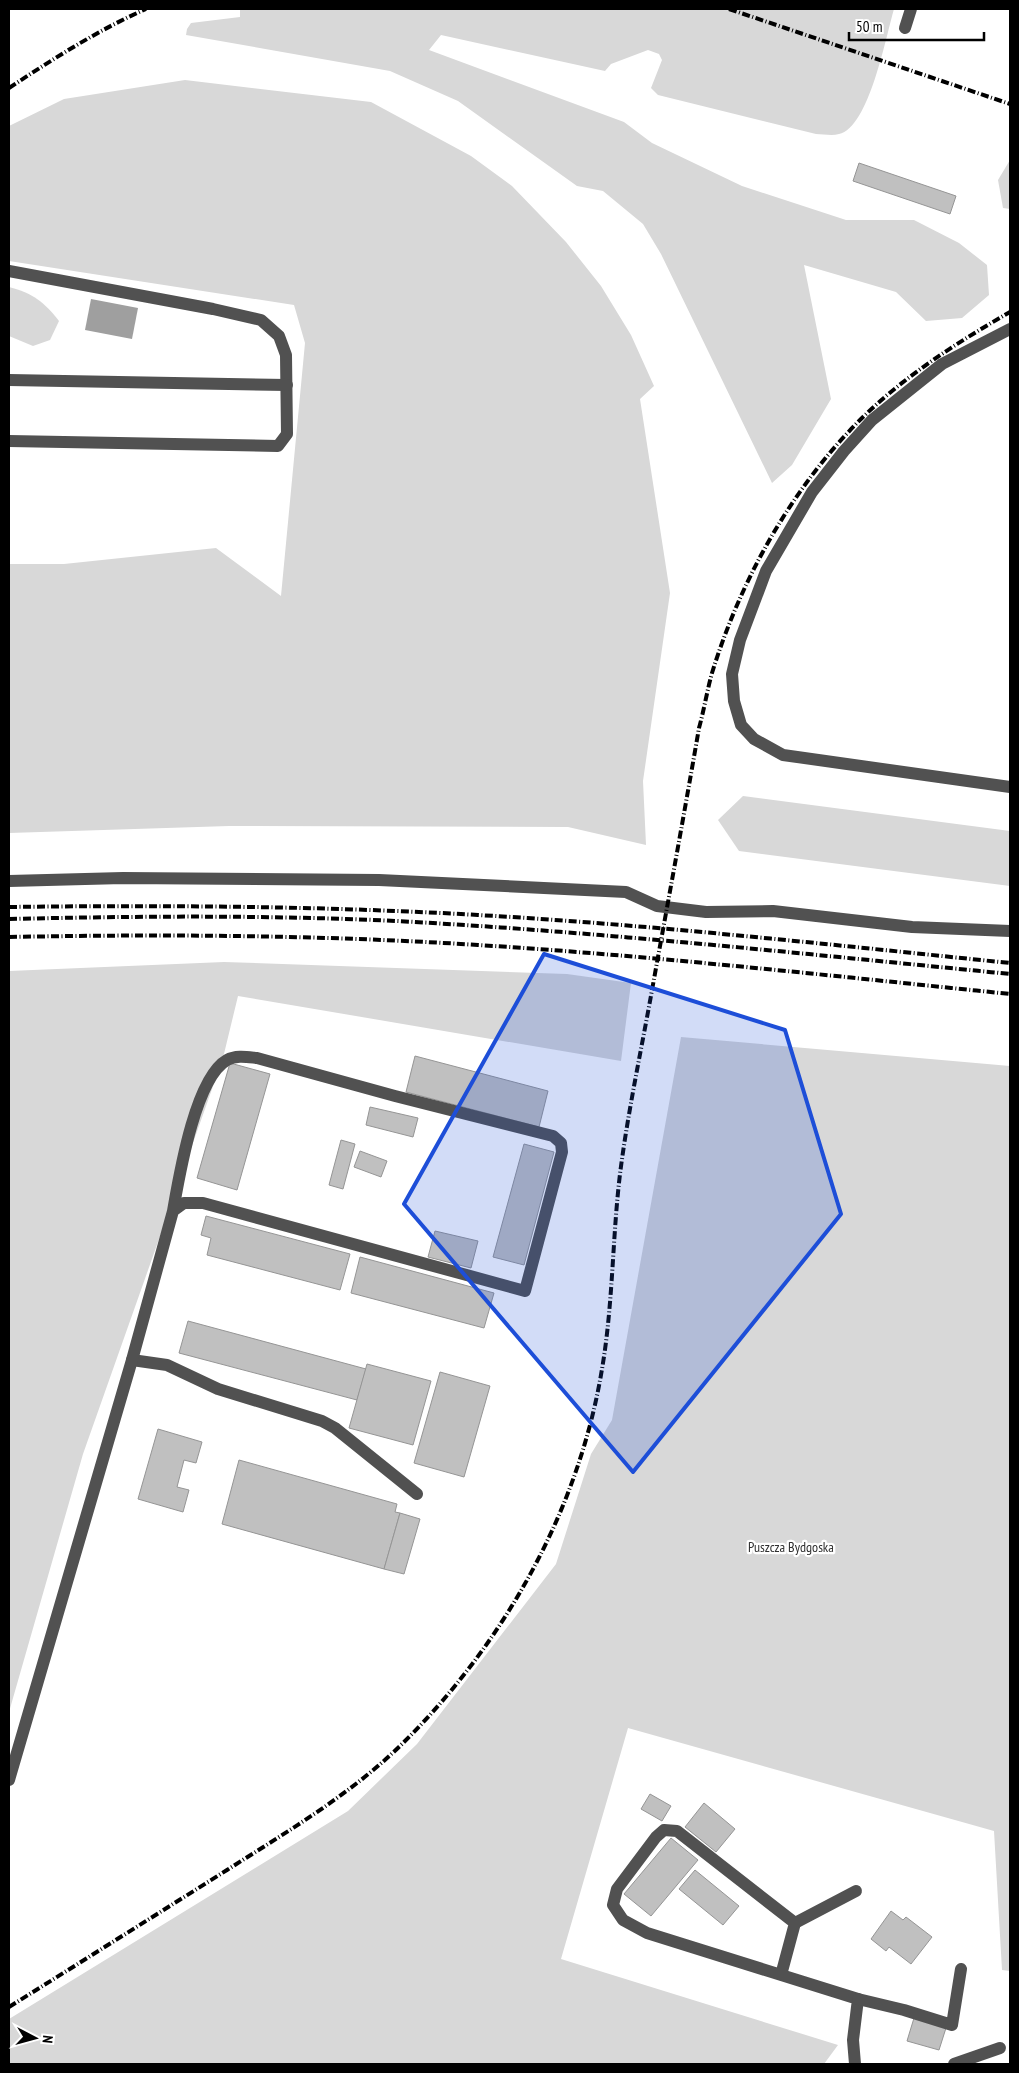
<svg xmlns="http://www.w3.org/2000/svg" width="1019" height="2073" font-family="'PT Sans Narrow',sans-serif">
	<rect width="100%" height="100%" fill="#fff"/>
	<g fill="#d8d8d8">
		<path d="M240 9H894C886 36 869 128 839 134 832 136 823 134 816 134L658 95 651 88 662 60 659 54 648 50 611 64 605 71 441 35 429 50 624 122 652 143 742 186 846 220H914L959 243 987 265 989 295 962 318 926 321 896 292 804 265 831 399 792 465 772 483 661 254 643 224 603 191 577 186 458 101 390 71 186 35 187 29 191 23 240 17Z"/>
		<polygon points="185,80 371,102 471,156 512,186 566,242 601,286 631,335 654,386 640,399 670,593 643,781 646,845 568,827 229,826 9,833 9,564 64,564 216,548 281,596 305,343 294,305 9,261 9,126 64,99"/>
		<polygon points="1010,160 1010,209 1003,208 998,180"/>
		<path d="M9 287C33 293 44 302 59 321L50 340 33 346 9 336Z"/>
		<polygon points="743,796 1010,831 1010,886 739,851 718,820"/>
		<polygon points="224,962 567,974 631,983 621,1061 238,996 223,1058 83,1454 9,1712 9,971"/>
		<polygon points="681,1037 1010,1066 1010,1971 1002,1970 994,1831 628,1728 561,1959 838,2045 824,2064 9,2064 9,2019 348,1811 417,1744 556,1564 591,1454 612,1420"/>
	</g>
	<polygon fill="#9f9f9f" points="91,299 138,308 132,339 85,330"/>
	<g fill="#c0c0c0" stroke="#959595">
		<polygon points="859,163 956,196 950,214 853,181"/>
		<polygon points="415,1056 548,1091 539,1127 406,1092"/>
		<polygon points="230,1063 270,1074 237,1190 197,1178"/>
		<polygon points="370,1107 418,1118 413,1137 366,1125"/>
		<polygon points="341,1140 355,1144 343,1189 329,1185"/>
		<polygon points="524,1144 554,1152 524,1265 493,1257"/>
		<polygon points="360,1151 387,1161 381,1177 354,1167"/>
		<polygon points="206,1216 350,1254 340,1290 207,1255 211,1238 201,1235"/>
		<polygon points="435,1231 478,1241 471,1268 428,1257"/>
		<polygon points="360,1257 494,1293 484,1328 351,1293"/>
		<polygon points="188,1321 366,1369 357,1400 179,1353"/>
		<polygon points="367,1364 431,1381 413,1445 349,1428"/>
		<polygon points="440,1372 490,1386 464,1477 414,1463"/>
		<polygon points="158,1429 202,1442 196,1463 184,1460 177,1487 189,1490 183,1512 138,1499"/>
		<polygon points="239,1460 397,1504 395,1512 400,1513 384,1569 222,1524"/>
		<polygon points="400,1513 420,1519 404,1574 384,1569"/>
		<polygon points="650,1794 671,1806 662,1821 641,1809"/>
		<polygon points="704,1803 735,1829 716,1852 685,1827"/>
		<polygon points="671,1838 698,1860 651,1916 624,1894"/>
		<polygon points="695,1870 739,1906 723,1925 679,1889"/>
		<polygon points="891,1911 903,1920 906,1917 932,1937 911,1964 889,1947 886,1951 871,1939"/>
		<polygon points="914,2018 946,2028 939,2050 907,2041"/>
	</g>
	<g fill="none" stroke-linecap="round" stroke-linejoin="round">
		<g stroke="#515151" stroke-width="12">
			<polyline points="905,28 911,9"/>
			<polyline points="9,271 213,309 261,320 279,336 286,355 287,434 278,446 9,441"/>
			<polyline points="1010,329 942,364 872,420 844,451 812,492 766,571 740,640 732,674 734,701 741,725 754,739 783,755 1010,787"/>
			<polyline points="9,380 287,385"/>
			<polyline points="9,881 123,878 379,880 626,892 657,906 706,912 773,911 912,927 1010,931"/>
			<polyline points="132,1360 167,1365 218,1389 322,1421 335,1428 417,1494"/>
			<path d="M9 1780 132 1360 173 1211 184 1203H203L525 1291 562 1152 561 1143 553 1136 395 1096 257 1058C247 1057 236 1055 227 1060 195 1078 179 1177 173 1211"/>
			<polyline points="795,1923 856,1891"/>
			<polyline points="781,1975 795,1923 677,1831 664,1830 656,1837 617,1889 613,1905 623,1920 647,1933 858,1999 853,2040 855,2064"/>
			<polyline points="858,1999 904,2010 952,2025 961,1969"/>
			<polyline points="954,2064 1000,2048"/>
		</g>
		<g stroke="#000" stroke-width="4" stroke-dasharray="8 2.5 1 2.5" stroke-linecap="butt">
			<polyline points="729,9 1010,104"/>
			<path d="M9 88C53 59 98 30 146 9"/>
			<path d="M9 907C165 905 321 906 478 915 656 925 833 945 1010 963"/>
			<path d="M9 919C138 916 268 915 397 921 602 932 806 954 1010 974"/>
			<path d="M9 937C165 934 321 935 478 945 656 956 833 976 1010 994"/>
			<path d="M9 2007C81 1962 154 1916 227 1870 288 1831 353 1793 404 1742 505 1642 579 1509 602 1369 614 1299 612 1228 622 1159 630 1102 642 1046 652 990 668 902 684 815 699 728 704 710 707 691 712 673 741 579 792 487 863 417 906 375 958 342 1010 312"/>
		</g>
	</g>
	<path fill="#1d4ed8" fill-opacity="0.2" stroke="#1d4ed8" stroke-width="4" stroke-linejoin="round" d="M544 954 785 1030 841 1214 633 1472 404 1204Z"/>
	<g text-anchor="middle" stroke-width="4.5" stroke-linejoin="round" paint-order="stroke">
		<g font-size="14" fill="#2f2f2f" stroke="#fff">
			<text x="791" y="1552">Puszcza Bydgoska</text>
		</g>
	</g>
	<rect width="1019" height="2073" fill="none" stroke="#000000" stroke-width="20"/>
	<g transform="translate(35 2038) rotate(96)" stroke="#ffffff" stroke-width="4" paint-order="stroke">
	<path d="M0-4L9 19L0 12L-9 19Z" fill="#000000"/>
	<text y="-8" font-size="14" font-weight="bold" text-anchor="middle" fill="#000000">N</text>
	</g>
	<path d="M849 32v8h135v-8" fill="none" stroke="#000000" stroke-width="2.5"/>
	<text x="856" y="32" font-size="15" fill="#000000" stroke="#ffffff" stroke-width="4" paint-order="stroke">50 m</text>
</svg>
